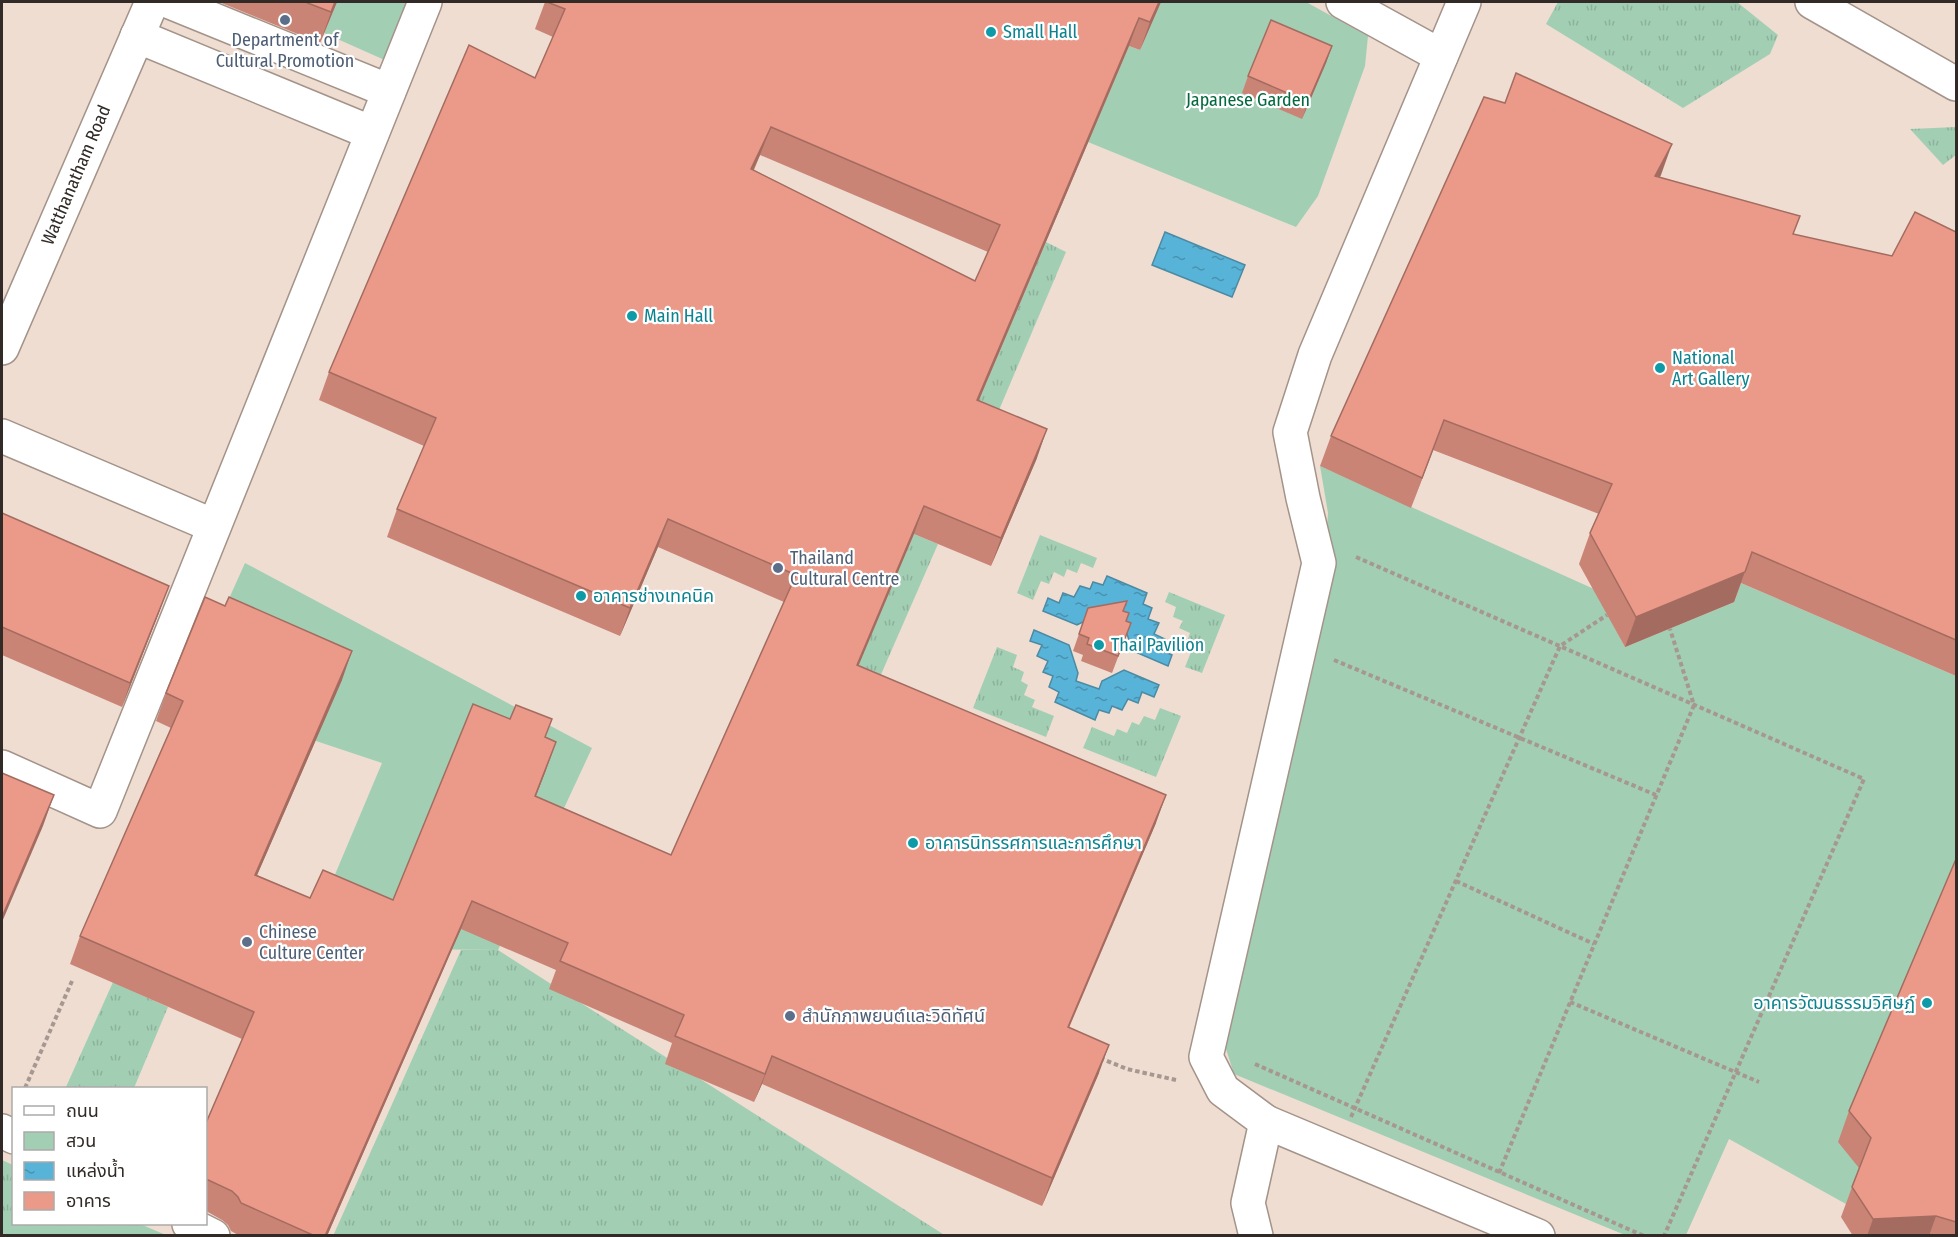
<svg xmlns="http://www.w3.org/2000/svg" width="1958" height="1237" font-family="'Fira Sans Condensed','Noto Sans Thai',sans-serif">
	<defs>
		<pattern id="grass-tufts" width="24" height="20" patternUnits="userSpaceOnUse" patternTransform="scale(1.5)"><rect width="24" height="20" fill="#a2cfb4"/><path d="M3 7l-1-3M5 7V3M7 7l1-3M15 17l-1-3M17 17v-4M19 17l1-3" fill="none" stroke="#8cb29b"/></pattern>
		<pattern id="water-ripples" width="26" height="14" patternUnits="userSpaceOnUse" patternTransform="scale(1.5)"><rect width="26" height="14" fill="#58b3d8"/><path d="M2 4q2-2 4 0t4 0M15 11q2-2 4 0t4 0" fill="none" stroke="#4992af"/></pattern>
	</defs>
	<rect width="100%" height="100%" fill="#efddd2"/>
	<g fill="url(#grass-tufts)">
		<polygon points="1558,2 1737,2 1778,35 1770,54 1683,108 1546,24"/>
		<polygon points="1956,127 1956,155 1943,165 1910,129"/>
		<polygon points="1046,242 1066,252 988,436 967,427"/>
		<polygon points="914,534 938,544 869,702 848,689"/>
		<polygon points="1040,535 1097,558 1093,568 1081,563 1077,573 1067,569 1064,577 1054,572 1049,584 1041,581 1033,600 1017,593"/>
		<polygon points="1169,592 1225,615 1202,673 1185,667 1193,647 1186,644 1190,633 1179,628 1183,621 1173,617 1176,607 1165,602"/>
		<polygon points="997,647 1017,655 1013,667 1024,672 1021,681 1028,685 1024,695 1035,700 1032,707 1054,716 1046,737 973,708"/>
		<polygon points="1160,708 1181,716 1156,777 1083,748 1092,727 1114,736 1117,729 1127,733 1132,722 1139,725 1144,716 1155,720"/>
		<polygon points="461,950 498,950 946,1236 333,1236"/>
		<polygon points="113,982 168,1007 134,1088 69,1088 66,1087"/>
		<polygon points="2,1160 13,1165 14,1224 140,1224 166,1235 2,1235"/>
	</g>
	<g fill="#a2cfb4">
		<polygon points="337,2 414,2 389,62 324,33"/>
		<polygon points="1161,2 1306,2 1368,36 1365,66 1318,196 1296,227 1088,142 1129,46 1140,50"/>
		<polygon points="1320,466 1594,589 1625,647 1734,602 1741,583 1956,676 1956,864 1860,1169 1846,1204 1729,1139 1686,1235 1625,1235 1234,1074 1225,1046 1319,643 1328,513"/>
		<polygon points="245,563 592,748 498,950 304,948 382,763 310,739 204,654"/>
	</g>
	<g fill="url(#water-ripples)" stroke="#4c8aa3" stroke-width="1.5">
		<polygon points="1165,232 1245,265 1232,297 1152,265"/>
		<polygon points="1107,576 1147,593 1143,604 1152,608 1148,619 1159,623 1154,634 1165,639 1160,650 1172,655 1168,666 1133,651 1123,623 1099,614 1077,625 1043,611 1048,598 1059,603 1063,593 1074,597 1080,586 1090,589 1093,582 1103,585"/>
		<polygon points="1034,630 1069,645 1078,673 1076,681 1099,689 1102,681 1124,670 1159,685 1154,697 1142,692 1138,703 1128,699 1122,710 1112,706 1109,713 1099,710 1095,720 1055,702 1059,692 1049,687 1053,676 1043,672 1048,661 1037,656 1042,645 1030,641"/>
	</g>
	<g fill="none" stroke-linecap="round" stroke-linejoin="round">
		<g stroke="#a49389" stroke-width="36">
			<g id="minor">
				<polyline points="170,2 389,91"/>
				<polyline points="1343,2 1441,56"/>
				<polyline points="1812,2 1956,84"/>
				<polyline points="137,36 372,133"/>
				<polyline points="2,348 152,2"/>
				<polyline points="2,436 214,526"/>
				<polyline points="2,767 100,811 425,2"/>
				<polyline points="1266,1122 1538,1236"/>
				<polyline points="2,1131 14,1137"/>
				<polyline points="189,1224 213,1236"/>
				<polyline points="1256,1236 1248,1203 1266,1122 1223,1090 1206,1057 1319,563 1303,498 1290,432 1315,355 1464,2"/>
			</g>
		</g>
		<g stroke="#a69890" stroke-width="4" stroke-dasharray="4.5 3" stroke-linecap="butt">
			<polyline points="1356,557 1864,779 1664,1236"/>
			<polyline points="1334,660 1656,795"/>
			<polyline points="1456,881 1594,944"/>
			<polyline points="1570,1002 1759,1082"/>
			<polyline points="1100,1058 1127,1069 1176,1080"/>
			<polyline points="1255,1064 1644,1236"/>
			<polyline points="25,1088 72,981"/>
			<polyline points="1351,1117 1560,646 1607,615"/>
			<polyline points="1499,1173 1694,705 1670,629"/>
		</g>
		<use href="#minor" stroke="#fff" stroke-width="33"/>
	</g>
	<g fill="#ca8476" fill-rule="evenodd">
		<polygon points="219,2 337,2 320,43"/>
		<path d="M545 2H1161L1140 50 1129 46 979 400 1037 458 991 566 914 534 858 665 1156 823 1069 1028 1099 1073 1042 1206 762 1084 754 1102 665 1064 672 1043 549 989 556 970 461 929 327 1236H240L231 1231 228 1225 222 1220 206 1211V1123L242 1039 70 964 80 936 171 728 156 721 166 693 342 680 257 875 310 898 393 900 545 737 546 770 536 796 671 855 784 602 658 547 620 636 387 537 397 509 424 446 319 400 329 372 535 78 553 37 535 29ZM760 155 988 252 975 281 754 170Z"/>
		<polygon points="1332,46 1326,63 1302,119 1242,93 1248,76"/>
		<polygon points="1661,175 1659,177 1793,234 1892,256 1956,232 1956,676 1741,583 1734,602 1625,647 1579,564 1590,533 1599,514 1433,450 1411,508 1320,466 1331,436"/>
		<polygon points="2,513 160,610 122,707 2,655"/>
		<polygon points="1088,608 1123,611 1126,621 1131,623 1112,673 1081,661 1083,655 1073,651"/>
		<polygon points="1956,859 1956,1236 1853,1236 1841,1217 1859,1168 1838,1142 1849,1111"/>
	</g>
	<g fill="#a46c60">
		<polygon points="335,2 337,2 320,43 331,12"/>
		<polygon points="1159,2 1161,2 1140,50 1150,22"/>
		<polygon points="1139,18 1129,46 967,428 977,400"/>
		<polygon points="1332,46 1326,63 1302,119 1308,102"/>
		<polygon points="771,127 760,155 741,197 751,169"/>
		<polygon points="1672,144 1661,175 1644,207 1655,176"/>
		<polygon points="1444,420 1433,450 1411,508 1422,478"/>
		<polygon points="1047,429 1037,458 991,566 1001,538"/>
		<polygon points="924,506 914,534 847,693 857,665"/>
		<polygon points="668,519 658,547 620,636 630,608"/>
		<polygon points="1752,552 1734,602 1625,647 1636,617"/>
		<polygon points="169,586 160,610 122,707 130,683"/>
		<polygon points="352,651 342,680 245,903 255,875"/>
		<polygon points="556,742 546,770 525,824 535,796"/>
		<polygon points="54,795 43,826 2,922 2,917"/>
		<polygon points="1166,795 1156,823 1057,1055 1068,1027"/>
		<polygon points="472,901 461,929 327,1236 325,1236"/>
		<polygon points="1109,1045 1099,1073 1042,1206 1052,1178"/>
		<polygon points="772,1056 762,1084 754,1102 765,1074"/>
		<polygon points="1936,1216 1929,1236 1867,1236 1873,1219"/>
	</g>
	<g fill="#eb9a89" stroke="#a46c60" stroke-width="1.5" fill-rule="evenodd">
		<polygon points="305,2 335,2 331,12"/>
		<path d="M547 2H1159L1150 22 1139 18 977 400 1047 429 1001 538 924 506 857 665 1166 795 1068 1027 1109 1045 1052 1178 772 1056 765 1074 675 1036 684 1015 560 961 568 943 472 901 325 1236H315L241 1203 238 1197 232 1191 206 1179V1123L254 1012 80 936 183 701 166 693 205 597 225 606 229 597 352 651 255 875 310 898 323 870 393 900 473 704 510 719 516 705 552 719 545 737 556 742 535 796 671 855 796 575 668 519 630 608 397 509 436 418 329 372 469 45 535 78 565 9ZM771 127 1000 225 975 281 751 169Z"/>
		<polygon points="1271,20 1332,46 1308,102 1248,76"/>
		<polygon points="1516,73 1672,144 1655,176 1800,216 1793,234 1892,256 1915,212 1956,232 1956,640 1752,552 1745,572 1636,617 1590,533 1612,484 1444,420 1422,478 1331,436 1484,97 1505,103"/>
		<polygon points="2,513 169,586 130,683 2,627"/>
		<polygon points="1127,601 1123,611 1129,613 1126,621 1131,623 1118,656 1087,644 1089,638 1079,634 1088,608"/>
		<polygon points="2,773 54,795 2,917"/>
		<polygon points="1956,859 1956,1222 1936,1216 1873,1219 1852,1187 1871,1138 1849,1111"/>
	</g>
	<g fill="#5c6f8a" stroke="#fff" stroke-width="2">
		<circle cx="285" cy="20" r="6"/>
		<circle cx="778" cy="568" r="6"/>
		<circle cx="247" cy="942" r="6"/>
		<circle cx="790" cy="1016" r="6"/>
	</g>
	<g fill="#0f9aa8" stroke="#fff" stroke-width="2">
		<circle cx="991" cy="32" r="6"/>
		<circle cx="632" cy="316" r="6"/>
		<circle cx="1660" cy="368" r="6"/>
		<circle cx="581" cy="596" r="6"/>
		<circle cx="1099" cy="645" r="6"/>
		<circle cx="913" cy="843" r="6"/>
		<circle cx="1927" cy="1003" r="6"/>
	</g>
	<g text-anchor="middle" stroke-width="4.5" stroke-linejoin="round" paint-order="stroke">
		<g font-size="18" fill="#0d838f" stroke="#fff" text-anchor="start">
			<text x="1003" y="38">Small Hall</text>
			<text x="644" y="322">Main Hall</text>
			<text x="1672" y="364">National<tspan x="1672" dy="21">Art Gallery</tspan></text>
			<text x="593" y="602">อาคารช่างเทคนิค</text>
			<text x="1111" y="651">Thai Pavilion</text>
			<text x="925" y="849">อาคารนิทรรศการและการศึกษา</text>
			<text x="1915" y="1009" text-anchor="end">อาคารวัฒนธรรมวิศิษฏ์</text>
		</g>
		<g font-size="18" fill="#4e5e75" stroke="#fff" text-anchor="start">
			<text x="285" y="46" text-anchor="middle">Department of<tspan x="285" dy="21">Cultural Promotion</tspan></text>
			<text x="790" y="564">Thailand<tspan x="790" dy="21">Cultural Centre</tspan></text>
			<text x="259" y="938">Chinese<tspan x="259" dy="21">Culture Center</tspan></text>
			<text x="802" y="1022">สำนักภาพยนต์และวิดิทัศน์</text>
		</g>
		<g font-size="18" fill="#03673f" stroke="#fff">
			<text x="1248" y="106">Japanese Garden</text>
		</g>
		<g font-size="18" fill="#312a26" stroke="#fff">
			<text transform="translate(76 175) rotate(-67)" y="6">Watthanatham Road</text>
		</g>
	</g>
	<rect width="1958" height="1237" fill="none" stroke="#312a26" stroke-width="6"/>
	<rect x="12" y="1087" width="195" height="138" fill="#ffffff" stroke="#adaaa8" stroke-width="1.5"/>
	<rect x="24" y="1106" width="30" height="9" fill="#ffffff" stroke="#adaaa8" stroke-width="1.5"/>
	<text x="66" y="1117" font-size="18" fill="#312a26">ถนน</text>
	<rect x="24" y="1132" width="30" height="18" fill="#a2cfb4" stroke="#adaaa8" stroke-width="1.5"/>
	<text x="66" y="1147" font-size="18" fill="#312a26">สวน</text>
	<rect x="24" y="1162" width="30" height="18" fill="url(#water-ripples)" stroke="#adaaa8" stroke-width="1.5"/>
	<text x="66" y="1177" font-size="18" fill="#312a26">แหล่งน้ำ</text>
	<rect x="24" y="1192" width="30" height="18" fill="#eb9a89" stroke="#adaaa8" stroke-width="1.5"/>
	<text x="66" y="1207" font-size="18" fill="#312a26">อาคาร</text>
</svg>
